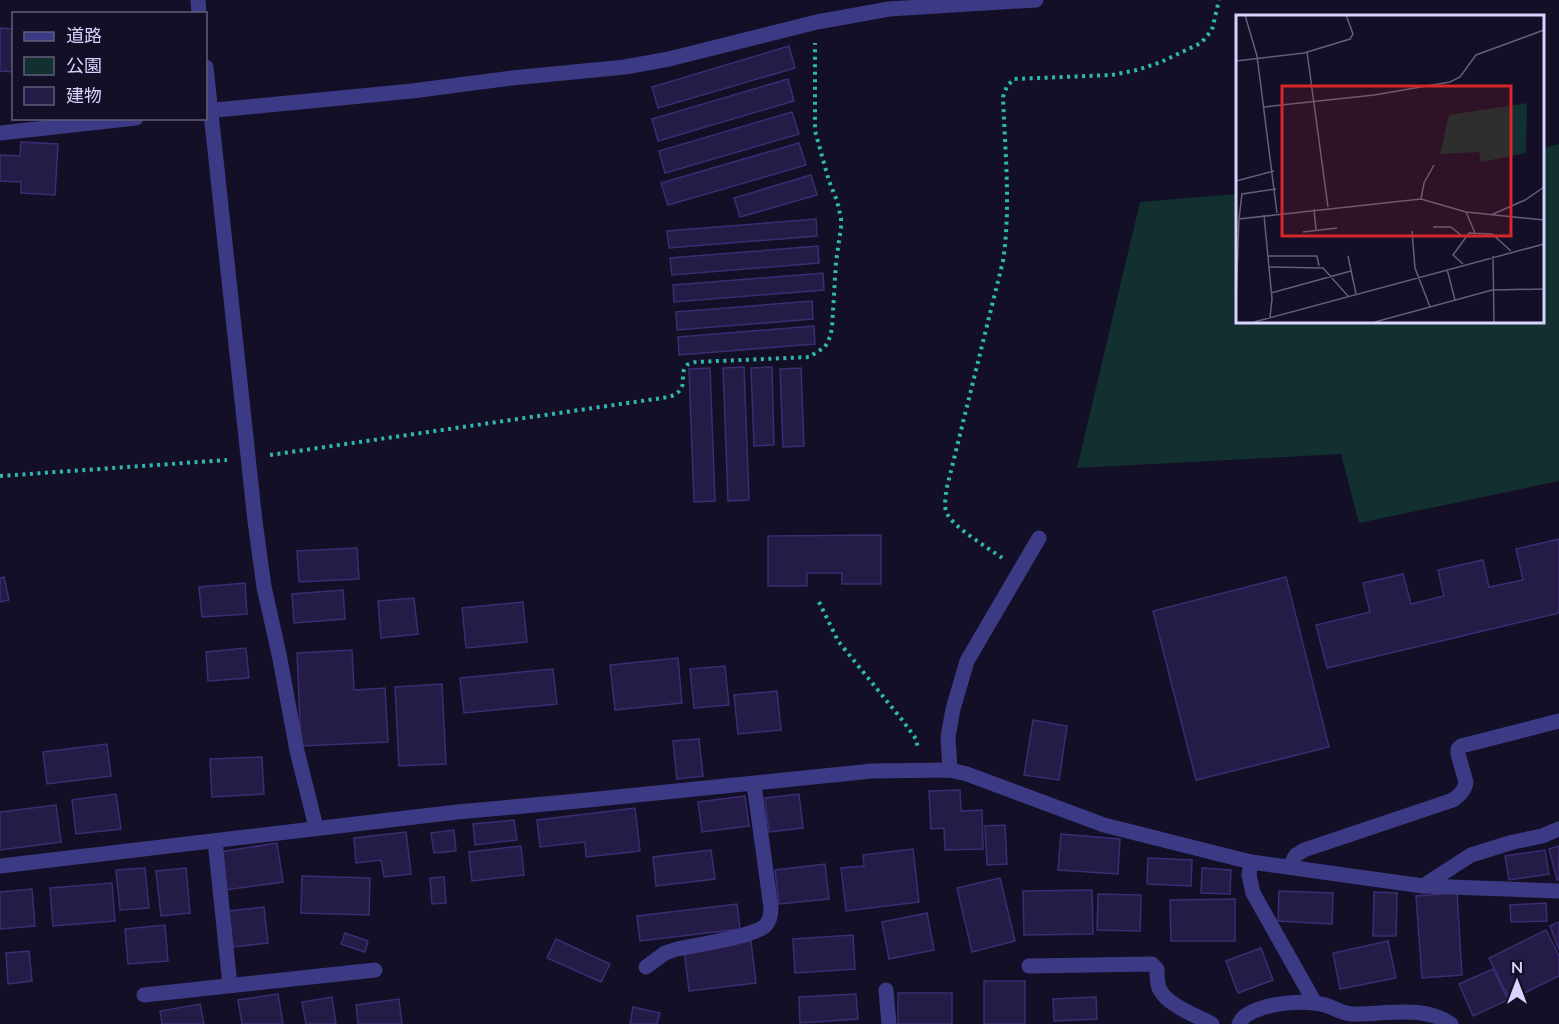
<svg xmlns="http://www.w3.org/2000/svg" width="1559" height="1024" font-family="Mulish,'Noto Sans JP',sans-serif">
	<rect width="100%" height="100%" fill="#130f26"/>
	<polygon fill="#12302f" points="1559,144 1559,481 1359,523 1341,454 1077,468 1140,202 1238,194 1238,321 1542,321 1543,148"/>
	<g fill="#241b47" stroke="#3b2d73" stroke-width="1.5">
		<polygon points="0,28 14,29 14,72 0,71"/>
		<polygon points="789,46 795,68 658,108 652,87"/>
		<polygon points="788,79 794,101 658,141 652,119"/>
		<polygon points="792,112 799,134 665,173 659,151"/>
		<polygon points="21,142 58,144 55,195 21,193 21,182 0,181 0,155 20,156"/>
		<polygon points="799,143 806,165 668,205 661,183"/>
		<polygon points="811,175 817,195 740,217 734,198"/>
		<polygon points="816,219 817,236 669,248 667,231"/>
		<polygon points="818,246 819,263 672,275 670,258"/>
		<polygon points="823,273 824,290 674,302 673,285"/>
		<polygon points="812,301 813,319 677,330 676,312"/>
		<polygon points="814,326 815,344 679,355 678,337"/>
		<polygon points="744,367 749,500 728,501 723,368"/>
		<polygon points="772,367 774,445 754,446 751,368"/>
		<polygon points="710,368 715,501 694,502 689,369"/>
		<polygon points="801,368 804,446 783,447 780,369"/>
		<polygon points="881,535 881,584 842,584 842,573 807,573 807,586 768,586 768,536"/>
		<polygon points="1559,539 1559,613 1327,668 1316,625 1370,612 1363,583 1403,574 1411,604 1444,596 1438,570 1483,560 1489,587 1523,580 1516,549"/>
		<polygon points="357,548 359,579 299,582 297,551"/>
		<polygon points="4,577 9,600 0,602 0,578"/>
		<polygon points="1286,577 1329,747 1196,780 1153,611"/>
		<polygon points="245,583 247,614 202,617 199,587"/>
		<polygon points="343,590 345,619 294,623 292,594"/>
		<polygon points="414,598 418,634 381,638 378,601"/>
		<polygon points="523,602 527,642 466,648 462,608"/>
		<polygon points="246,648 249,678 208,681 206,652"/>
		<polygon points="352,650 354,690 385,688 388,742 301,746 297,653"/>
		<polygon points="678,658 682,703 615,710 610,665"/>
		<polygon points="725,666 729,705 694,708 690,669"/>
		<polygon points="553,669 557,704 464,713 460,678"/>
		<polygon points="442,684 446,764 399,766 395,687"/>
		<polygon points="777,691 781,730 738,734 734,695"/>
		<polygon points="1033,720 1067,726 1059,780 1024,775"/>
		<polygon points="699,739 703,776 677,779 673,741"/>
		<polygon points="107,744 111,776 47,784 43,752"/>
		<polygon points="262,757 264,794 212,797 210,759"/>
		<polygon points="960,790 961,811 982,810 983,849 945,850 944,828 931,829 929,791"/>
		<polygon points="116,794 121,829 76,834 72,800"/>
		<polygon points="799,794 803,828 769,832 765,798"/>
		<polygon points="745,796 749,826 702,832 698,802"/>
		<polygon points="56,805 61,842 0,850 0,812"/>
		<polygon points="635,808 640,851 586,857 585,842 540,847 537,820"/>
		<polygon points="514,820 517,840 475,845 473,824"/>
		<polygon points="1005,825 1007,864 987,865 985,826"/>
		<polygon points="454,830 456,851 434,853 431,833"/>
		<polygon points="406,832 411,874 384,877 381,860 356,863 354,838"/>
		<polygon points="1061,834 1120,839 1118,874 1058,870"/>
		<polygon points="277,843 283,882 225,890 220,852"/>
		<polygon points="521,846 524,875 472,881 469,852"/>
		<polygon points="1559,846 1559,880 1557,880 1549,849"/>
		<polygon points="913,849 919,902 846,911 841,868 864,866 863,855"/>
		<polygon points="711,850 715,879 656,886 653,857"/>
		<polygon points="1545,850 1549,874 1509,880 1505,856"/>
		<polygon points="1148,858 1192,860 1191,886 1147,884"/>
		<polygon points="825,864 829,899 779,904 775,870"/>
		<polygon points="145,868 149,908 120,910 116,870"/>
		<polygon points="186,868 190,913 161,916 156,871"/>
		<polygon points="1202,868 1231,870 1230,894 1201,893"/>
		<polygon points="302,876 370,878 369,915 301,913"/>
		<polygon points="444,877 446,903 432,904 430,878"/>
		<polygon points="1000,878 1015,941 972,952 957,888"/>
		<polygon points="112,883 115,921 53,926 50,888"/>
		<polygon points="32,889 35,926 0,929 0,892"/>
		<polygon points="1092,890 1093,934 1024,935 1023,891"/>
		<polygon points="1279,891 1333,893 1332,924 1278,921"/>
		<polygon points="1374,892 1397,893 1396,936 1373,936"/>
		<polygon points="1457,893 1462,975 1422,978 1416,896"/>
		<polygon points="1098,894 1141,895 1140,931 1097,930"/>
		<polygon points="1235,899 1235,941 1171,941 1170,900"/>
		<polygon points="1546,903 1547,921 1511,922 1510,905"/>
		<polygon points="737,904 740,929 640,941 637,916"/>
		<polygon points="264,907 268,943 233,947 228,911"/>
		<polygon points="927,913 934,950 889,959 882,922"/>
		<polygon points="1559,922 1559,950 1550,926"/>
		<polygon points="165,925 168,961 128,964 125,929"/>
		<polygon points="1546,930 1559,956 1559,976 1510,1000 1489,958"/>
		<polygon points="345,933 368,941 365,952 341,944"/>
		<polygon points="853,935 855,969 795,973 793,939"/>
		<polygon points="556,939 610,964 601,982 547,958"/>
		<polygon points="751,941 756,983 689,991 684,949"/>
		<polygon points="1388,941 1396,978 1340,989 1333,953"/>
		<polygon points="1261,948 1273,980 1238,993 1226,961"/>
		<polygon points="29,951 32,981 8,984 6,953"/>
		<polygon points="1493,969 1508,1000 1473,1016 1459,984"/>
		<rect x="984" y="981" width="41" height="43"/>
		<rect x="898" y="993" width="54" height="31"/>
		<polygon points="278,994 283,1024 242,1024 238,1000"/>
		<polygon points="856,994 858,1019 800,1023 799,997"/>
		<polygon points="332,997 336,1024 306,1024 302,1002"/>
		<polygon points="1096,997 1097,1019 1054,1021 1053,999"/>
		<polygon points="399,999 402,1024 358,1024 356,1005"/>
		<polygon points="200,1004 204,1024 162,1024 160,1011"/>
		<polygon points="633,1007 660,1013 657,1024 630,1024"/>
	</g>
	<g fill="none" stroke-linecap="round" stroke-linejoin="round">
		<g stroke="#2fb8b0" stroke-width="4" stroke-dasharray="3 4.5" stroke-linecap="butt">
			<path d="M270 455 669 397C692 389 677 375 687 365 688 364 694 362 696 362L809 357 825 347 830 337 832 328 836 262 841 227V218L837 201 829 181 815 131V43"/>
			<polyline points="0,476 227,460"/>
			<path d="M1002 558C989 548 950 526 946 511 944 504 946 497 946 491L1003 261C1011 208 1005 151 1003 97L1007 86 1014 79 1112 75 1137 70 1161 62 1201 43 1212 30 1219 0"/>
			<polyline points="819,602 838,641 903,721 916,739 918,749"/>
		</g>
		<g stroke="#3d3a85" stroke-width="15">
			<polyline points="198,0 199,14"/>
			<polyline points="206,67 255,521 264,587 279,654 297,751 316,827"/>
			<polyline points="206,111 412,91 512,78 625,67 669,59 817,22 889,9 1036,0"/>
			<polyline points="0,133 136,118"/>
			<polyline points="950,770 948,737 953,709 967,661 1039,538"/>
			<polyline points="215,841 230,985"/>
			<polyline points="1251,862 1249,875 1253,893 1315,1003"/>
			<polyline points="0,866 457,812 578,801 872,771 950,770 967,774 1104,825 1251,862 1423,886 1559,891"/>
			<path d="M1289 867 1296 855 1304 850 1453 800C1459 795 1465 791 1466 782L1458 754V749L1461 746 1559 721"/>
			<polyline points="1423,886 1471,855 1513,842 1542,836 1559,829"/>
			<path d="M1029 966 1152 964 1157 969C1157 975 1157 982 1159 988 1166 1005 1197 1016 1212 1024"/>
			<path d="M646 967 665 953 677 949C696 945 752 937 765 926 770 921 771 915 771 908L754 784"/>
			<polyline points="886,990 889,1024"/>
			<polyline points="144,995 375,970"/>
			<path d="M1239 1024C1241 1020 1244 1016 1248 1014 1267 1003 1304 999 1325 1005 1335 1008 1341 1013 1351 1014 1384 1015 1423 1004 1451 1024"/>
		</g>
	</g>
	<g transform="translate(1236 15)">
		<rect width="308" height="308" fill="#130f26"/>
		<path d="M291 88 290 138 245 147 243 137 204 139 213 100Z" fill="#12302f"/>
		<path fill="none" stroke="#625e7d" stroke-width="1.5" d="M9 0 21 41 41 198M71 37 92 192M0 46 68 38 114 24 117 19 110 0M28 92 138 80 214 67 224 62 240 40 308 15M0 166 38 156M185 184 188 168 198 150M78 194 80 215M230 197 239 218M28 200 36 284 34 303M255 200 289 185 308 172M3 204 6 179 40 174M197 212H215L227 222M176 216 179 253 194 292M67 217 101 213M32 241H81L83 251M112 241 120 279M257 241 258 307M227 249 217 240 233 218 256 219 275 236M33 252 87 253 112 281M211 254 219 285M35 278 115 256M0 287 3 204 185 184 230 197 308 205M18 307 308 229M139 307 256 275 308 274"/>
		<path fill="#d62828" fill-opacity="0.15" stroke="#d62828" stroke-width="3" d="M46 71H275V221H46Z"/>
		<rect width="308" height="308" fill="none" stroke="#d9d4ff" stroke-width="3"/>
	</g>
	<rect x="12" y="12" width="195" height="108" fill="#130f26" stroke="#625e7d" stroke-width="1.5"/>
	<rect x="24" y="32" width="30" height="9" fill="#3d3a85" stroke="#625e7d" stroke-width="1.5"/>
	<text x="66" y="42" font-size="18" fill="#d9d4ff">道路</text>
	<rect x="24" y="57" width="30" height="18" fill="#12302f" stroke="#625e7d" stroke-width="1.5"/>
	<text x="66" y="72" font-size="18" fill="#d9d4ff">公園</text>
	<rect x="24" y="87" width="30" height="18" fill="#241b47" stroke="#625e7d" stroke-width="1.5"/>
	<text x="66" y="102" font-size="18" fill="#d9d4ff">建物</text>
	<g transform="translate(1517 982)" stroke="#130f26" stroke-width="4.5" paint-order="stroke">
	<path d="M0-4.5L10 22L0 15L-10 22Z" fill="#d9d4ff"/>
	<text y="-9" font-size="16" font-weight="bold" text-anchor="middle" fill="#d9d4ff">N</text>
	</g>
</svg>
